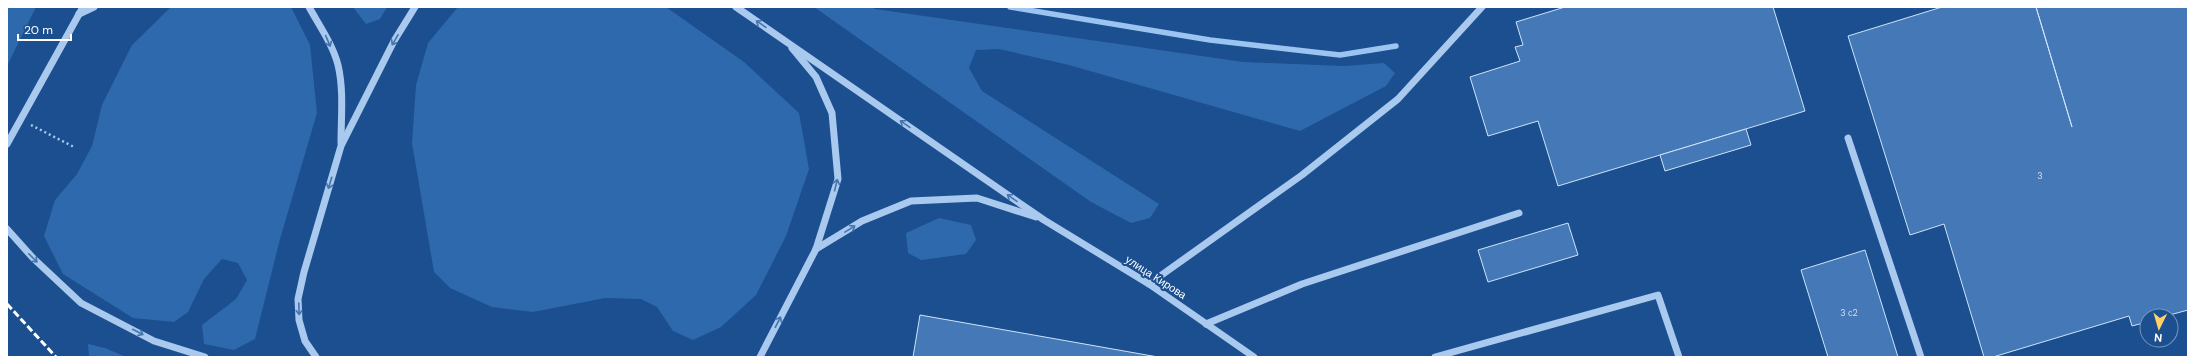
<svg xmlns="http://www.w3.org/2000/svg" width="2195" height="364" font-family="'DM Sans',sans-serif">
	<rect width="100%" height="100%" fill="#1b4f8f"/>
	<g fill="#2e69ad">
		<polygon points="7,7 36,7 7,66"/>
		<polygon points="171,7 291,7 310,45 317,113 280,239 255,339 234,350 204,344 202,325 236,299 247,280 238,263 222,259 204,279 188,312 174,322 133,318 63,274 44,236 55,200 77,174 92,146 102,105 132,45"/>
		<polygon points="353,7 387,7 380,19 366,24"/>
		<polygon points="458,7 666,7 744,62 799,113 809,169 786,236 756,295 721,327 693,340 673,331 657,307 641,299 605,298 533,312 492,307 450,288 434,272 412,143 416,85 428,43"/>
		<polygon points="814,7 871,7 875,9 1243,62 1344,66 1384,63 1395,73 1386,86 1300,131 1069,65 999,49 976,50 969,68 982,91 1159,204 1150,218 1131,223 1091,202"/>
		<polygon points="939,218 971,225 976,240 966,254 921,260 908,253 906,233"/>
		<polygon points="88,344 105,348 126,357 89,357"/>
	</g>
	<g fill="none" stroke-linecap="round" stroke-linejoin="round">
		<polyline stroke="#9cc4f0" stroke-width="5.5" points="1010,7 1210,40 1340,55 1396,46"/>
	</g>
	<g fill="#4478b7" stroke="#cfe3fa">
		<polygon points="1565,7 1773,7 1805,111 1558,186 1538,121 1488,136 1470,77 1520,61 1515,47 1523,45 1516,22"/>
		<polygon points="1942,7 2036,7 2072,127 2036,7 2188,7 2188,310 2166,316 2147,316 2147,322 2132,326 2129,316 1993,357 1984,357 1944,224 1910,235 1848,36"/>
		<polygon points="1746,129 1751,145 1665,171 1660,155"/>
		<polygon points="1568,223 1578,255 1488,282 1478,250"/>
		<polygon points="1865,250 1898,357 1828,357 1801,270"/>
		<polygon points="920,315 1158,357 913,357"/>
	</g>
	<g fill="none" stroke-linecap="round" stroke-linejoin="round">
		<polyline stroke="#a9c9ee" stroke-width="2.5" stroke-dasharray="2 3" stroke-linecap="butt" points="31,125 74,147"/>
		<g stroke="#a9c9ee" stroke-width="7">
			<path d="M309 7C319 25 333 45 338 65 344 90 341 118 341 143"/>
			<polyline points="736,7 1044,220 1149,284 1254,357"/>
			<polyline points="79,14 94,7"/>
			<polyline points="1848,138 1921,357"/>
			<polyline points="7,144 83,7"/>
			<polyline points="7,229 33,258 81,303 154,341 205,357"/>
			<polyline points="816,249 862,221 911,201 977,198 1036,217"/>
			<polyline points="1149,284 1302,175 1398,99 1482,7"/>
			<polyline points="1206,324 1302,284 1519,213"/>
			<polyline points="316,357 305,341 299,320 298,299 304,272 341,146 394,41 415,7"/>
			<polyline points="760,357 816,249 838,179 832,113 816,77 792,48"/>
			<polyline points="1435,357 1658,295 1679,357"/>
		</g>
		<polyline stroke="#fff" stroke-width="3" stroke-dasharray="7 3" stroke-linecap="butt" points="7,304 56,357"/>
	</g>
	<defs><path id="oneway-shaft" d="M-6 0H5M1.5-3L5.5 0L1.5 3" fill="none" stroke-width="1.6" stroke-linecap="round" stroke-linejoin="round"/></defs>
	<g stroke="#4674ac">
		<use href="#oneway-shaft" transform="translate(761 24) rotate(-146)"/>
		<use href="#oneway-shaft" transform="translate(395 40) rotate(120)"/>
		<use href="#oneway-shaft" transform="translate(328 41) rotate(67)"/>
		<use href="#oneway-shaft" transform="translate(905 124) rotate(-145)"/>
		<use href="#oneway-shaft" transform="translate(330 183) rotate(107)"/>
		<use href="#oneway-shaft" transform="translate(836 185) rotate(-76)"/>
		<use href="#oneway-shaft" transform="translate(1012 198) rotate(-145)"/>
		<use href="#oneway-shaft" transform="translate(850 229) rotate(-31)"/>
		<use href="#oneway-shaft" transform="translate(33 258) rotate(45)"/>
		<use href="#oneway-shaft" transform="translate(299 309) rotate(88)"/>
		<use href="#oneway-shaft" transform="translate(778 322) rotate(-63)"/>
		<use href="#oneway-shaft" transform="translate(138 332) rotate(27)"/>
	</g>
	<g text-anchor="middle" stroke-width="4" stroke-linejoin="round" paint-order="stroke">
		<g font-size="9" fill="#d0dded">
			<text x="2040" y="179">3</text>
			<text x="1849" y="316">3 с2</text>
		</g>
		<g font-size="11" fill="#fff" stroke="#1b4f8f">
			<text transform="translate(1156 277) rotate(33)" y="4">улица Кирова</text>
		</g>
	</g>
	<rect width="2195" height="364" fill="none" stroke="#ffffff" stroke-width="16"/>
	<g transform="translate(2159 328) rotate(185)"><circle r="19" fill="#1b4f8f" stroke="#7695bc"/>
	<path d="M0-3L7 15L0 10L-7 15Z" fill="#ffd166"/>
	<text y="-6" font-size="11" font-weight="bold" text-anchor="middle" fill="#ffffff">N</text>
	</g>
	<path d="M18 34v6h53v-6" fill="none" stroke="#ffffff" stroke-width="2"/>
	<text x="24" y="34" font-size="12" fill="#ffffff" stroke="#1b4f8f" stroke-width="3" paint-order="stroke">20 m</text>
</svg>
